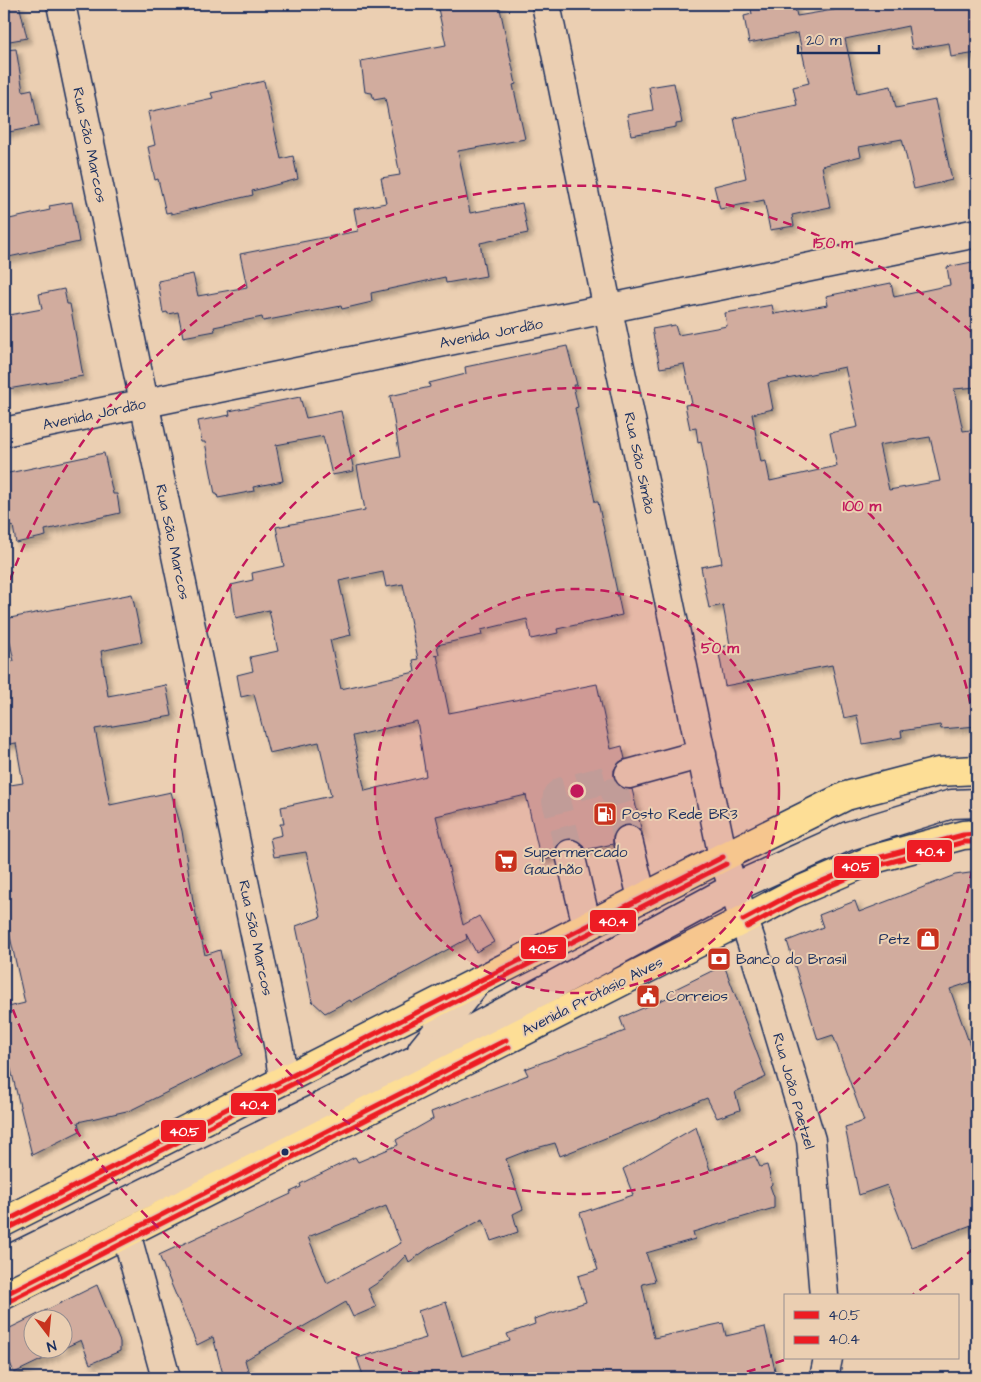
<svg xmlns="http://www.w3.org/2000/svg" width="981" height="1382" font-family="'Architects Daughter',sans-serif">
	<defs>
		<filter id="shadow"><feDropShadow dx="4.5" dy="4.5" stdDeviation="2.5" flood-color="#0004"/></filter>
	</defs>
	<rect width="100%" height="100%" fill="#ebcfb2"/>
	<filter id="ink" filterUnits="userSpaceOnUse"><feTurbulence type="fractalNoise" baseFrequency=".02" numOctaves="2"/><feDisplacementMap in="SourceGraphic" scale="10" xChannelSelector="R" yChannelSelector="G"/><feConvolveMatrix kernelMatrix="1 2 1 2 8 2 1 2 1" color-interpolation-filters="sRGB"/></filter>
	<g filter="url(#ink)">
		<g fill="#d1ac9e" stroke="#1b2f5e" fill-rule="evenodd" filter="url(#shadow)">
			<polygon points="4,4 19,4 27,38 4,42"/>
			<polygon points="437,4 499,4 516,84 513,85 525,139 458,151 470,213 522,203 528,233 480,243 486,276 446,283 445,277 371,293 372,302 342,309 341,306 263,321 262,317 214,327 215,331 183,337 178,312 168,314 167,312 163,313 158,281 193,274 198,296 247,287 240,254 358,231 354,209 386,203 381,178 400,175 385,98 374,100 372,93 365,92 361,61 446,45"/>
			<polygon points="750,4 794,4 797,16 869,4 977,4 977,53 951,57 949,43 912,49 908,26 845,39 857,93 891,86 896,108 935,100 952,180 914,189 902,139 859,147 861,156 822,166 830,207 792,215 794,226 770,230 764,200 720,209 714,186 746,178 734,118 797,105 793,87 809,83 798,33 749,43 744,16 752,14"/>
			<polygon points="16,49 23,91 32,89 39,126 4,133 4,50"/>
			<polygon points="264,81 281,159 293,156 298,179 252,191 253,195 171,214 171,212 166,213 158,179 155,180 148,147 155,145 148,112 213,98 211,93"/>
			<polygon points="674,83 682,123 676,124 676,127 631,135 627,115 653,110 649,87"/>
			<polygon points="72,202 79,242 4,258 4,237 9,236 5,220 50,210 49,206"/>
			<path d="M977 261V387L954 389 963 431 977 429V726L941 729 940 725 901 731 902 737 863 744 857 715 844 718 832 665 725 686 718 648 730 645 723 605 709 608 701 567 722 563 701 441 698 442 696 428 690 429 685 405 692 404 684 364 660 368 652 329 675 325 678 335 727 326 725 313 772 305 774 314 828 305 826 296 891 283 894 297 950 285 947 267ZM845 367 858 427 830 433 837 466 770 481 766 461 761 462 752 414 773 409 768 383ZM930 437 940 481 889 490 879 445Z"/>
			<polygon points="64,289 67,304 70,304 83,376 8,389 4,366 4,316 42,309 39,294"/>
			<path d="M567 346 577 385H573L578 407 575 408 595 502H598L622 615 557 629 558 633 531 639 527 619 481 630 482 635 437 645 439 655 434 656 437 655 449 713 597 684 611 749 622 746 625 759 618 763 614 770V779L618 785 625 789H632L643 837 639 829 632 825H625L617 829 613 836V844L585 850 582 844 575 839H566L559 843 555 849V857L541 861 526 795 436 816 463 925 479 916 494 942 476 952 466 934 467 939 351 1002 350 1000 325 1013 312 1001 296 926 321 917 306 852 274 857 270 838 282 835 280 824H284L281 807 331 796 319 742 269 753 254 694 241 697 237 675 253 671 250 657 278 651 269 610 236 618 231 585 253 580 252 573 284 566 276 527 365 510 357 466 400 457 390 396 430 387 429 383 466 374 465 367ZM383 572 386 587 403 584 418 659 413 660 415 672 341 689 330 640 351 635 339 581ZM417 721 426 776 365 791 353 736Z"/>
			<polygon points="300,397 306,418 341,411 354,471 332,475 323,436 276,445 283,481 253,487 254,491 218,498 217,494 215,494 205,442 202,442 198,421 230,415 229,411"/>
			<polygon points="104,453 113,494 117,494 120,513 45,530 46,536 16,543 13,526 4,528 4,474"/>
			<polygon points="132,594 142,642 101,651 108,696 166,685 172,716 95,729 110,805 171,792 182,831 193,901 205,955 220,950 242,1055 131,1110 78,1122 80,1131 32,1155 4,1041 4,1008 25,1003 4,910 4,827 10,825 4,786 23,783 16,743 4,745 4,662 14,661 5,619"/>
			<polygon points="977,872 977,980 950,989 977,1065 977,1223 911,1247 887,1185 859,1195 845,1127 864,1121 833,1035 818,1040 787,941 823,927 819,915 855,901 859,912 955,875"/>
			<path d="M724 965 766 1077 735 1092 740 1110 717 1118 707 1098 560 1156 555 1143 529 1150 506 1159 523 1209 513 1214 518 1232 491 1241 483 1219 429 1248 409 1262 406 1255 382 1280 368 1289 376 1307 353 1317 346 1302 245 1360 250 1378H224L213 1337 197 1345 159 1255 291 1194 290 1192 301 1187 300 1184 355 1157 358 1162 398 1145 396 1140 433 1119 431 1112 528 1075 525 1069 625 1031 620 1018 669 997 667 993ZM386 1206 401 1243 327 1283 308 1237Z"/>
			<polygon points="696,1127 710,1170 755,1156 760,1167 767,1165 772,1184 770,1186 774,1197 774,1208 693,1232 695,1239 646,1253 655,1281 642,1284 654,1338 723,1323 726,1336 765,1327 776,1375 759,1378 364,1378 357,1358 426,1338 418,1311 446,1302 462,1356 510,1341 507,1334 535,1324 534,1319 586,1302 578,1276 598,1270 580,1213 633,1195 623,1169"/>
			<polygon points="97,1285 120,1342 120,1351 90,1364 81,1340 62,1349 62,1320 32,1320 32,1350 62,1350 14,1373 4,1347 4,1331"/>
		</g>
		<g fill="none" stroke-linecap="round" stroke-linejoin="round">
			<g stroke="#c1afa1" stroke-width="28" stroke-dasharray="28 14" stroke-linecap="butt">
				<polyline points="611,778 628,840"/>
				<polyline points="570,854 556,801 557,795 562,791 629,774"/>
			</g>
			<g stroke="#1b2f5e" stroke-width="31">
				<g id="minor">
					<polyline points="61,4 279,1049 283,1080"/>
					<polyline points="546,4 608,310 723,857 751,941 811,1140 824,1296"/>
					<polyline points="4,432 977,233"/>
					<polyline points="629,774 702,754"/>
					<polyline points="628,840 642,898"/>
					<polyline points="570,854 587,926"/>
					<polyline points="422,1050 477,982"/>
					<polyline points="126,1233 166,1378"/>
					<polyline points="4,1262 415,1060 733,888 848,836 952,804 977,803"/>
					<polyline points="824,1378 828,1358"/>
				</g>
			</g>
			<g stroke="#1b2f5e" stroke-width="31">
				<g id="major">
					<polyline points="4,1222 723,857 846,796 938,772 977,770"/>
					<polyline points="4,1295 743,920 792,894 874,859 963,835 977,834"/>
				</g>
			</g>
			<use href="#minor" stroke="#ebcfb2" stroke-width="28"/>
			<use href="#major" stroke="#fdde96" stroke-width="28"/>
			<g stroke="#ebcfb2" stroke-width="9">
				<g id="bus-1">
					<polyline points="743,920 792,894 874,859 963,835 977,834"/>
					<polyline points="4,1222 723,857"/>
					<polyline points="4,1295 506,1040"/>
				</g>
			</g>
			<g stroke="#ebcfb2" stroke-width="9">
				<g id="bus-2">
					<polyline points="747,927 795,901 876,866 964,842 977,842"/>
					<polyline points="7,1229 726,864"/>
					<polyline points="7,1302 509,1047"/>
				</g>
			</g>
			<use href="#bus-1" stroke="#ed1c24" stroke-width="5"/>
			<use href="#bus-2" stroke="#ed1c24" stroke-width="5"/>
		</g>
	</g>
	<circle cx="577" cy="791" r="202" fill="#c2185b" fill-opacity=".12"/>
	<g fill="none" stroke="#c2185b" stroke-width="2.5" stroke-dasharray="9 6">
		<circle cx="577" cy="791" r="202"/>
		<path d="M977 840A403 403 0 1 1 977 742"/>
		<path d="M974 1248A605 605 0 0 1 911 1296M784 1360A605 605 0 0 1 723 1378M431 1378A605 605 0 0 1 5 988M5 594A605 605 0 0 1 974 334"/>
	</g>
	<defs>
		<g id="fuel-square" transform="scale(1.25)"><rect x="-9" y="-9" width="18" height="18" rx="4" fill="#c8321e" stroke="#ebcfb2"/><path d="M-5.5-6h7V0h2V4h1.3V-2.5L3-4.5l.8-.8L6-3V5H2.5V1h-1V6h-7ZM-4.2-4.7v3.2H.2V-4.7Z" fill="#fff"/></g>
		<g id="supermarket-square" transform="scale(1.25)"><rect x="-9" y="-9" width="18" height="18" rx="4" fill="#c8321e" stroke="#ebcfb2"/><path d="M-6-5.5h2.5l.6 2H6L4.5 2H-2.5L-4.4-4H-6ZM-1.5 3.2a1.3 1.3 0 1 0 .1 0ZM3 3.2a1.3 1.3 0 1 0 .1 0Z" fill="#fff"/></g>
		<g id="shop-square" transform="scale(1.25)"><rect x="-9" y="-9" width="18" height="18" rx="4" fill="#c8321e" stroke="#ebcfb2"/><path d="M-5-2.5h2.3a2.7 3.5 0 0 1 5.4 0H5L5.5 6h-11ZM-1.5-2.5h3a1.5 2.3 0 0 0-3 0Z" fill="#fff"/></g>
		<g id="bank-square" transform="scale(1.25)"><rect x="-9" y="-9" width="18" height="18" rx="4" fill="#c8321e" stroke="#ebcfb2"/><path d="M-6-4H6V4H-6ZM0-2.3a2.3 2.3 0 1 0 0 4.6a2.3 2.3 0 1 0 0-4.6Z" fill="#fff"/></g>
		<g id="civic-square" transform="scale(1.25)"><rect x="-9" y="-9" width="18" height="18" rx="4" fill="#c8321e" stroke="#ebcfb2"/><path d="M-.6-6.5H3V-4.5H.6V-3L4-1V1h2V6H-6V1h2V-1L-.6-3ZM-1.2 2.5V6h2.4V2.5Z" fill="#fff"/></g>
	</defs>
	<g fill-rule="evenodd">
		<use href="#fuel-square" x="605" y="814"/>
		<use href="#supermarket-square" x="506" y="861"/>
		<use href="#shop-square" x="928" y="939"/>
		<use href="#bank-square" x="719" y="959"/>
		<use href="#civic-square" x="648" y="996"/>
	</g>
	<circle fill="#1b2f5e" stroke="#ebcfb2" stroke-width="2" cx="285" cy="1152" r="4.5"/>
	<g text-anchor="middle" stroke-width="4" stroke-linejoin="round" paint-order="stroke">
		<g font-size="15" fill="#1b2f5e" stroke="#ebcfb2">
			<text transform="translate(90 145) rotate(78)" y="5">Rua São Marcos</text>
			<text transform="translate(491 333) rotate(-11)" y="5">Avenida Jordão</text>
			<text transform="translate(94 414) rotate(-12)" y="5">Avenida Jordão</text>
			<text transform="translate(640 463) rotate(78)" y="5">Rua São Simão</text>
			<text transform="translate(173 542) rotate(78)" y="5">Rua São Marcos</text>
			<text transform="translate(256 938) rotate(78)" y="5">Rua São Marcos</text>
			<text transform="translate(592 996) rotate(-27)" y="5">Avenida Protásio Alves</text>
			<text transform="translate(794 1091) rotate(74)" y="5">Rua João Paetzel</text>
		</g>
		<g font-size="15" fill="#1b2f5e" stroke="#ebcfb2" text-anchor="start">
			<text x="622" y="819">Posto Rede BR3</text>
			<text x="524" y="857">Supermercado<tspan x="524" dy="17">Gauchão</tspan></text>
			<text x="910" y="944" text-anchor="end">Petz</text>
			<text x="736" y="964">Banco do Brasil</text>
			<text x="666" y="1001">Correios</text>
		</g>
	</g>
	<circle cx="577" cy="791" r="8" fill="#c2185b" stroke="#ebcfb2" stroke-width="2.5"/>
	<g font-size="15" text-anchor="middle" font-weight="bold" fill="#c2185b" stroke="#ebcfb2" stroke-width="4" stroke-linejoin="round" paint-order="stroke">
		<text x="833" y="248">150 m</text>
		<text x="862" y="511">100 m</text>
		<text x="720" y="653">50 m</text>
	</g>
	<g stroke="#ebcfb2" stroke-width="2">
		<rect x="906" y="839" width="47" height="24" rx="5" fill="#ed1c24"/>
		<rect x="833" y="855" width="47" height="24" rx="5" fill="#ed1c24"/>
		<rect x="589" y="909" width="48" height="24" rx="5" fill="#ed1c24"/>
		<rect x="520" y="936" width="47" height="24" rx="5" fill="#ed1c24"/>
		<rect x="230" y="1092" width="47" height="24" rx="5" fill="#ed1c24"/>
		<rect x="160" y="1119" width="47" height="24" rx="5" fill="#ed1c24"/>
	</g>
	<g font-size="14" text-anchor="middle" font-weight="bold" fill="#fff">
		<text x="930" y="856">40.4</text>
		<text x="856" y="871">40.5</text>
		<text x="613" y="926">40.4</text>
		<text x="543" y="953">40.5</text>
		<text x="254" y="1109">40.4</text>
		<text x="184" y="1136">40.5</text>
	</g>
	<rect width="981" height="1382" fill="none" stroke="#ebcfb2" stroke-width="20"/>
	<rect x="10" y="10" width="961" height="1362" fill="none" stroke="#1b2f5e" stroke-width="2" filter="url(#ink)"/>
	<rect x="784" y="1294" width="175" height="65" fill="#ebcfb2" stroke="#988f90"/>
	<rect x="794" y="1311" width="25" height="8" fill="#ed1c24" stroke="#988f90"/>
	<text x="828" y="1320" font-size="15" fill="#1b2f5e">40.5</text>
	<rect x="794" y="1336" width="25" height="8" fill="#ed1c24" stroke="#988f90"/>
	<text x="828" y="1344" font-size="15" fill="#1b2f5e">40.4</text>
	<g transform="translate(48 1334) rotate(164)"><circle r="24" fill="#ebcfb2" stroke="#988f90"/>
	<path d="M0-4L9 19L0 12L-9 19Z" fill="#c8321e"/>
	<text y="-8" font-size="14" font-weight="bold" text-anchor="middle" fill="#1b2f5e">N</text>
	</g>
	<path d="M798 45v8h81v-8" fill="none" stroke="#1b2f5e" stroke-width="2.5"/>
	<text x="806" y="45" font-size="15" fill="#1b2f5e" stroke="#ebcfb2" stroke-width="4" paint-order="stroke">20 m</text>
</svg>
